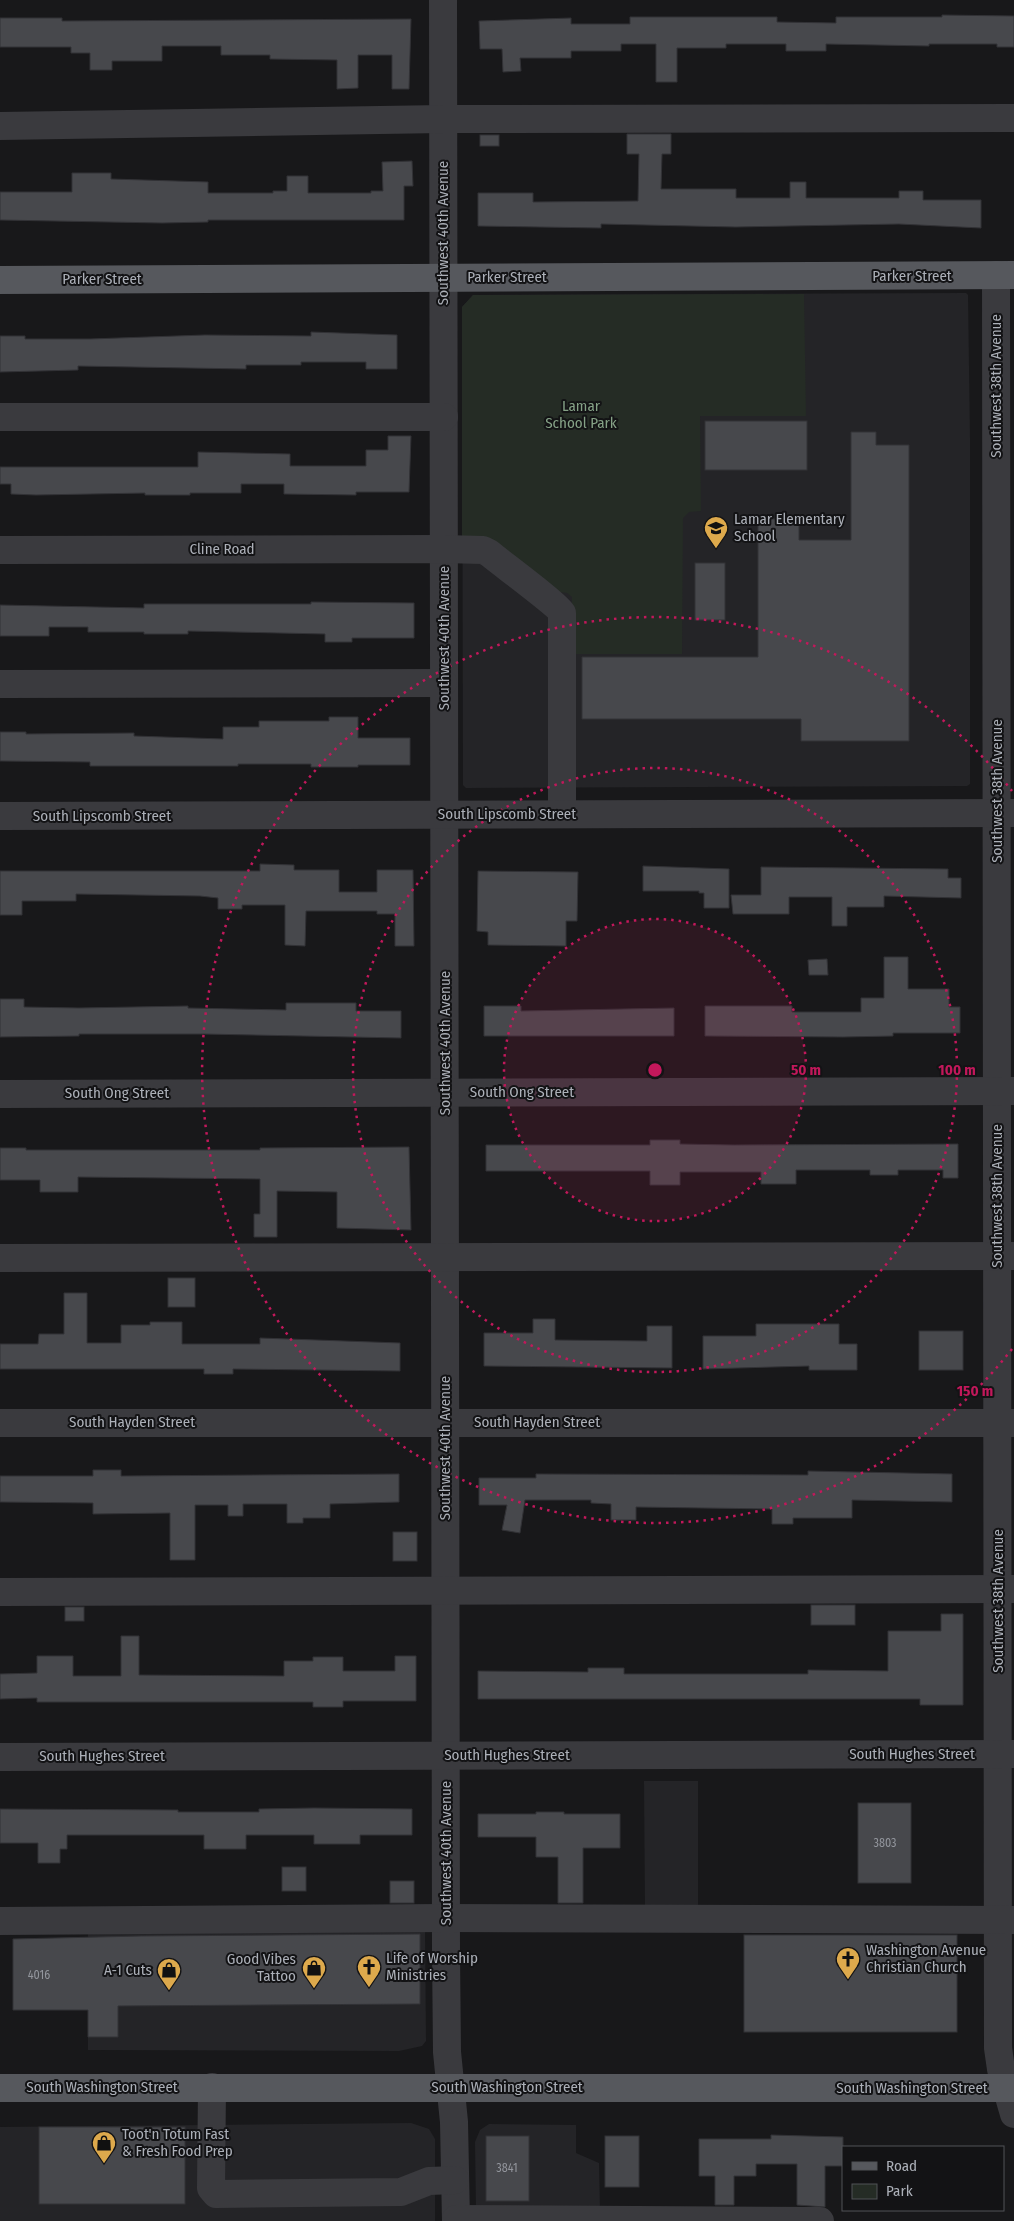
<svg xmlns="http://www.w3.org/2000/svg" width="1014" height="2221" font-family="'Fira Sans Condensed',sans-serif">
	<rect width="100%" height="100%" fill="#18181a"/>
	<g fill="#242427">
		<polygon points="966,293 968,295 970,440 970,784 967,786 466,788 463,785 462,307 473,295"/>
		<polygon points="644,1781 698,1781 698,1909 645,1908"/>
		<polygon points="425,1931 426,2041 422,2046 399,2051 88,2050 88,1933"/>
		<polygon points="411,2123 429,2129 435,2139 435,2221 0,2221 0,2127"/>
		<polygon points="489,2124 576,2125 576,2153 599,2163 600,2211 476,2211 475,2142 480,2130"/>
	</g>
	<polygon fill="#252c25" points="804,294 806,416 700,416 701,511 689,512 683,518 682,654 572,654 572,597 567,593 553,591 462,537 462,307 473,295"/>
	<g fill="#47484c" stroke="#323236">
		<polygon points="942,15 1014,16 1014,47 997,47 997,44 929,44 929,46 826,44 826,51 786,51 786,44 726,44 726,48 677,48 677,82 656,82 656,44 621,44 621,51 571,51 571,58 520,58 521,71 503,72 502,49 480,49 479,21 571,18 571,24 630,24 630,17 777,17 777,22 836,23 836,17 942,17"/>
		<polygon points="0,18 62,18 62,21 411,19 409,89 392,89 392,55 358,55 358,88 337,89 337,60 270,59 270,55 221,55 221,46 162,46 162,61 112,61 112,70 90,70 90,53 71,53 71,47 0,47"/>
		<polygon points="627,134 671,134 671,154 662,154 661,189 736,189 736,198 790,198 790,182 806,182 806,198 899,198 899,191 923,191 923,200 981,200 981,228 899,224 736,227 601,224 601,228 478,226 478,193 533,193 533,202 638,201 639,154 627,154"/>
		<rect x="480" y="135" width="19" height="11"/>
		<polygon points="412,161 413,186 404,186 404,220 208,220 208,222 162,223 0,220 0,192 72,192 72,173 111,173 111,179 208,182 208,193 273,193 273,191 287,191 287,176 308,176 308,193 371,193 371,191 383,191 382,162"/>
		<polygon points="311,332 397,335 397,369 366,369 366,362 301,362 301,365 246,365 246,369 78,366 78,370 0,372 0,336 25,336 25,339 90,339 205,335 311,336"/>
		<rect x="705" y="421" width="102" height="49"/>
		<polygon points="851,432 876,432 876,445 909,445 909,741 801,741 801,719 582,719 582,657 758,657 758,519 799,519 799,540 851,540"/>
		<polygon points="388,436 411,436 409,492 356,492 356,495 284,494 284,484 241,484 241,493 190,493 190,495 145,495 145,493 36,495 11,494 11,484 0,484 0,467 198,467 198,452 290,454 290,466 366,466 366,450 388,450"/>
		<rect x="695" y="563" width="30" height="57"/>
		<polygon points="311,602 414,603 414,638 352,638 352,642 325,642 325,634 188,631 188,634 144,634 144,632 88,632 88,627 49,627 49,636 0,636 0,605 144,608 144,604 311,604"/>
		<polygon points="329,717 358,717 358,738 410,738 410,765 358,765 358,767 311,767 311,764 238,764 238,766 90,766 90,762 0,761 0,732 26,732 26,734 134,733 134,736 223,739 223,727 259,727 259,721 329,721"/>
		<polygon points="260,864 294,865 294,870 339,870 339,892 377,892 377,870 413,870 414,946 395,946 395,914 377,914 377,911 306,911 305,946 285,945 285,905 242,905 242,909 218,909 218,898 200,896 76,894 76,901 22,901 22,915 0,915 0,871 260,871"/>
		<polygon points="643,866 729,869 729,908 704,908 704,893 699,893 699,891 643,891"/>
		<polygon points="761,867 948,869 948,878 961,878 961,898 884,896 884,907 847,907 847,926 832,926 832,897 789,897 789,914 733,914 731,895 761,895"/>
		<polygon points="478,871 578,872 577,921 566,921 566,946 488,945 488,932 477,931"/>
		<polygon points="884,957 908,957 908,989 949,989 949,1007 960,1007 960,1033 893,1033 893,1036 843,1037 705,1036 705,1006 792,1006 792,1012 861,1012 861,998 884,998"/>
		<polygon points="827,959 828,975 809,975 808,960"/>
		<polygon points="0,999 24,999 24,1007 79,1008 188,1006 188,1008 286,1010 286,1003 356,1003 356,1011 401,1011 401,1038 203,1034 79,1034 79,1036 0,1037"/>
		<polygon points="484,1006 521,1006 521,1011 674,1008 674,1036 484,1036"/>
		<polygon points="650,1140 680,1140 680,1144 733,1145 958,1144 958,1178 943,1178 943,1170 898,1170 898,1175 870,1175 870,1170 796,1170 796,1184 761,1184 761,1172 680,1172 680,1185 650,1185 650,1171 486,1171 486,1145 650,1145"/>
		<polygon points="409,1147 411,1230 337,1228 337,1192 277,1191 277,1237 254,1237 254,1214 260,1214 260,1179 78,1177 78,1192 40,1192 40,1180 0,1180 0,1148 26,1148 26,1150 260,1150 260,1148"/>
		<rect x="168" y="1278" width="27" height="29"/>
		<polygon points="64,1293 87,1293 87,1343 121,1343 121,1325 150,1325 150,1322 182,1322 182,1344 260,1344 260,1338 400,1343 400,1371 233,1369 233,1374 204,1374 204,1369 0,1369 0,1344 38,1344 39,1334 64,1334"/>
		<polygon points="533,1319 555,1319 555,1340 647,1341 647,1326 672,1326 672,1368 484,1366 484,1333 533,1333"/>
		<polygon points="756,1324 839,1324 839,1344 857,1344 857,1370 809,1370 809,1366 703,1369 703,1336 756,1336"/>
		<rect x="919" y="1331" width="44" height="39"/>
		<polygon points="93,1470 121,1470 121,1476 399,1474 399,1502 330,1504 330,1518 303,1518 303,1523 287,1523 287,1504 243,1504 243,1516 228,1516 228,1505 195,1505 195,1560 170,1560 170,1513 93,1514 93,1503 0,1502 0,1476 93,1476"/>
		<polygon points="808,1471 952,1474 952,1502 852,1500 852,1518 793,1518 793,1524 772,1524 772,1509 636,1507 636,1520 611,1520 611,1504 591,1503 591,1500 525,1500 520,1533 502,1530 507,1505 479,1505 479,1478 536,1478 536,1474 808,1475"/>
		<rect x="393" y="1532" width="24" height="29"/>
		<rect x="811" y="1605" width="44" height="20"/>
		<rect x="65" y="1607" width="19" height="14"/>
		<polygon points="941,1614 963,1614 963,1705 920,1705 920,1699 478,1699 478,1671 588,1672 588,1668 624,1668 624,1674 808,1674 808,1670 888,1671 888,1631 941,1631"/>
		<polygon points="121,1636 139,1636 139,1675 284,1676 284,1661 313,1661 313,1657 343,1657 343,1671 395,1671 395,1656 416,1656 416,1701 343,1701 343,1707 313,1707 313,1702 37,1702 37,1698 0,1699 0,1674 37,1673 37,1656 73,1656 73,1676 121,1676"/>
		<rect x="858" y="1803" width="53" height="80"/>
		<polygon points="0,1809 178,1810 178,1812 259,1812 259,1809 314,1808 412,1809 412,1835 360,1835 360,1844 314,1844 314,1835 246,1835 246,1849 204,1849 204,1835 67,1835 67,1849 60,1849 60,1863 38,1863 38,1843 0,1843"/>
		<polygon points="536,1812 564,1812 564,1814 620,1814 620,1848 583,1848 583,1903 558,1903 558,1857 536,1857 536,1837 478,1837 478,1814 536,1814"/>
		<rect x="282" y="1867" width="24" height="24"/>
		<rect x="390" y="1881" width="24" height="22"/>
		<polygon points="420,1934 420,2004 118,2006 118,2037 88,2037 88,2010 13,2010 13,1939 141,1936"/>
		<rect x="744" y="1935" width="213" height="97"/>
		<rect x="39" y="2127" width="146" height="77"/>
		<polygon points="771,2135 843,2137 843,2166 825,2166 825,2207 797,2205 797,2164 756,2164 756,2176 734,2176 734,2205 715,2205 715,2176 699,2176 699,2139 771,2139"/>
		<rect x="486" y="2136" width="43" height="65"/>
		<rect x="605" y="2136" width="34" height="51"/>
	</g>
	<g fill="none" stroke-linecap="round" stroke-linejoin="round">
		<g stroke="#3a3a3e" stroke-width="28">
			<polyline points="443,0 446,1952 447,2052 454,2122 456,2221"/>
			<polyline points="0,126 443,119 1014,118"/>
			<polyline points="996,275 998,2048 1001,2069 1014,2114"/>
			<polyline points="0,417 444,417"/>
			<path d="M0 550 443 549 483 550 489 553C501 563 558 605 562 613V814"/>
			<polyline points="0,684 443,683"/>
			<polyline points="0,816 1014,813"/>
			<polyline points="0,1094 1014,1091"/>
			<polyline points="0,1258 1013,1256"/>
			<polyline points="0,1423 1014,1423"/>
			<polyline points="0,1592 1014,1589"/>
			<polyline points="0,1757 1014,1754"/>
			<polyline points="0,1921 446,1918 1014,1920"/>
			<polyline points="212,2087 211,2188 216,2194 401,2192 429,2181 455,2180"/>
			<polyline points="456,2219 820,2221"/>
		</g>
		<g stroke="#56585d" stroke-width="28">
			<polyline points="0,280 1014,275"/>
			<polyline points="0,2088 1014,2088"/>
		</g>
	</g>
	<circle cx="655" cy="1070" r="151" fill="#c2185b" fill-opacity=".12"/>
	<g fill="none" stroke="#c2185b" stroke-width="2.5" stroke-dasharray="2.5 5">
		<circle cx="655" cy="1070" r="151"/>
		<circle cx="655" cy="1070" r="302"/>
		<path d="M1012 1349A453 453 0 1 1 1012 791"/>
	</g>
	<defs>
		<g id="school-pin" transform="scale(1.25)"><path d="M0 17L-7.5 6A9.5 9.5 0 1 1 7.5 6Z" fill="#dda94c" stroke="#131315"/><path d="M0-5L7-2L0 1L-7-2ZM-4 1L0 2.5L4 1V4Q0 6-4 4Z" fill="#111"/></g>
		<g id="church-pin" transform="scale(1.25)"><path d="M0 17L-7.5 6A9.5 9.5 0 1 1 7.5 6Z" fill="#dda94c" stroke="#131315"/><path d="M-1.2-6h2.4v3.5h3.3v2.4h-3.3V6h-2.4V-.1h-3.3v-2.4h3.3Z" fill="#111"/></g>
		<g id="shop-pin" transform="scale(1.25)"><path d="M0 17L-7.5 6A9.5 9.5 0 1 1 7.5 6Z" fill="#dda94c" stroke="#131315"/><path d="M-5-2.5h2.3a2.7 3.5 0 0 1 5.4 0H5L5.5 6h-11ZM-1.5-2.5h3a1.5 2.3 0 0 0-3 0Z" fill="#111"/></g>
	</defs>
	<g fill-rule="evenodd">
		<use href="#school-pin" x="716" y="528"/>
		<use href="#church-pin" x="848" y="1959"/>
		<use href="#church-pin" x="369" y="1967"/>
		<use href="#shop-pin" x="314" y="1968"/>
		<use href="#shop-pin" x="169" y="1970"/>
		<use href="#shop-pin" x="104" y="2143"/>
	</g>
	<g text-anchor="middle" stroke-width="4" stroke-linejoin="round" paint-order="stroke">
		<g font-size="12" fill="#93969d">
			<text x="885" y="1847">3803</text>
			<text x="39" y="1979">4016</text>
			<text x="507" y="2172">3841</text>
		</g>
		<g font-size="15" fill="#acb0b8" stroke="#131315">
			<text transform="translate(443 233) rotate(-90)" y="5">Southwest 40th Avenue</text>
			<text x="912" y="281">Parker Street</text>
			<text x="507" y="282">Parker Street</text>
			<text x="102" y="284">Parker Street</text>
			<text transform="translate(996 386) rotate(-90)" y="5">Southwest 38th Avenue</text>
			<text x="222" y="554">Cline Road</text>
			<text transform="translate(444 638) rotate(-90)" y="5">Southwest 40th Avenue</text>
			<text transform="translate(997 791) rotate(-90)" y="5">Southwest 38th Avenue</text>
			<text x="507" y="819">South Lipscomb Street</text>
			<text x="102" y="821">South Lipscomb Street</text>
			<text transform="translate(445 1043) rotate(-90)" y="5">Southwest 40th Avenue</text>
			<text x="522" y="1097">South Ong Street</text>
			<text x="117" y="1098">South Ong Street</text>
			<text transform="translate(997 1196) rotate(-90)" y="5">Southwest 38th Avenue</text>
			<text x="132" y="1427">South Hayden Street</text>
			<text x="537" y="1427">South Hayden Street</text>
			<text transform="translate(445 1448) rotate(-90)" y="5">Southwest 40th Avenue</text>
			<text transform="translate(998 1601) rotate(-90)" y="5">Southwest 38th Avenue</text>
			<text x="912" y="1759">South Hughes Street</text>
			<text x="507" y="1760">South Hughes Street</text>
			<text x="102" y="1761">South Hughes Street</text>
			<text transform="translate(446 1853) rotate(-90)" y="5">Southwest 40th Avenue</text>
			<text x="102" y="2092">South Washington Street</text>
			<text x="507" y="2092">South Washington Street</text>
			<text x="912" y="2093">South Washington Street</text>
		</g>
		<g font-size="15" fill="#85a186" stroke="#131315">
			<text x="581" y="411">Lamar<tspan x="581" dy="17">School Park</tspan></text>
		</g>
		<g font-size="15" fill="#acb0b8" stroke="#131315" text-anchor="start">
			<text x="734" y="524">Lamar Elementary<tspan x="734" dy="17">School</tspan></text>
			<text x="866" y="1955">Washington Avenue<tspan x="866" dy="17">Christian Church</tspan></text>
			<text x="386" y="1963">Life of Worship<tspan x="386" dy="17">Ministries</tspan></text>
			<text x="296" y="1964" text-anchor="end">Good Vibes<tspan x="296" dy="17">Tattoo</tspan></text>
			<text x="152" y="1975" text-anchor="end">A-1 Cuts</text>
			<text x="122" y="2139">Toot'n Totum Fast<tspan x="122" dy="17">&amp; Fresh Food Prep</tspan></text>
		</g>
	</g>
	<circle cx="655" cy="1070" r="8" fill="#c2185b" stroke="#131315" stroke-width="2.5"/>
	<g font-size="15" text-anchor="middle" font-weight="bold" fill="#c2185b" stroke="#131315" stroke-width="4" stroke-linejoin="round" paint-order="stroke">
		<text x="806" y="1075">50 m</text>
		<text x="957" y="1075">100 m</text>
		<text x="975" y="1396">150 m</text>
	</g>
	<rect x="842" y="2146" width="162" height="65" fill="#131315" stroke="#505256"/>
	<rect x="852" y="2162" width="25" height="8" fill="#56585d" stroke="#505256"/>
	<text x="886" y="2171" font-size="15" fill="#acb0b8">Road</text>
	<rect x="852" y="2184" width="25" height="15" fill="#252c25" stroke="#505256"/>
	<text x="886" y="2196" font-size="15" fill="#acb0b8">Park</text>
</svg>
